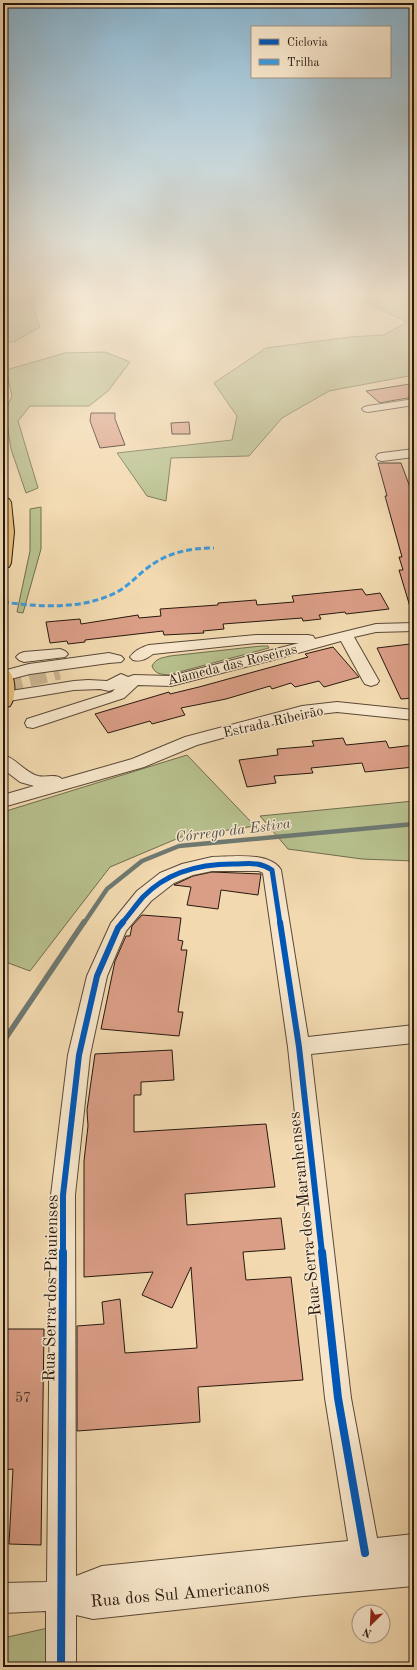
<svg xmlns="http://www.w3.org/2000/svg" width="417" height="1670" font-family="'Old Standard TT',serif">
	<rect width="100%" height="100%" fill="#f2d9af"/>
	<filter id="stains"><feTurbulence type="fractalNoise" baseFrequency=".005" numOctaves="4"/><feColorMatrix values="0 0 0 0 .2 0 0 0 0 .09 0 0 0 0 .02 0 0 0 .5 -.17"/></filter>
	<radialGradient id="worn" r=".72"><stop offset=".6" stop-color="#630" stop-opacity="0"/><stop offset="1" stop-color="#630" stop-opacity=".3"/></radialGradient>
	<g fill="#b7c08d" stroke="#6f6c4e">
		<path d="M3 292H39C32 307 34 312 40 327L14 342H3Z"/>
		<polygon points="360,292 414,292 414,375 329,391 282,418 249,456 171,458 166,501 147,496 117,453 232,440 237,416 214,383 266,348 350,337 384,335 407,322 361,300"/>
		<polygon points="105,352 130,362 108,391 89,406 30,406 18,421 38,488 26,493 11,449 5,411 12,396 6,370 65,353"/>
		<polygon points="41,507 41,549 23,613 17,612 30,551 30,509"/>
		<path d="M261 646H268L269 648 168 675C160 674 155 674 152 666 156 658 162 658 170 656Z"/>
		<polygon points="187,755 255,826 181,837 110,867 30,971 3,961 3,812"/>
		<polygon points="414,801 414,861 362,859 288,849 260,816"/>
		<polygon points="48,1628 46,1667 3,1667 3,1638"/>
	</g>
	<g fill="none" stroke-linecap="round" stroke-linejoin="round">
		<polyline stroke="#6e7971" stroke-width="4.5" points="84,923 107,889 142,861 179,846 414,824"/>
		<polyline stroke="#6e7971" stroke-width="5.5" points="3,1042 84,922"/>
	</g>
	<g fill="#da9e86" stroke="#27190f">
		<polygon points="410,384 414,387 414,397 390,401 380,403 366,391"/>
		<polygon points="91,413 115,413 115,419 125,445 100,448 90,421"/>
		<polygon points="189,422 190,434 172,434 171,423"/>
		<polygon points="378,463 401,463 414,498 414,610 411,610 399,570 403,570 399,557 402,557 385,496 387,496"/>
		<polygon points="362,589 366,595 380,593 389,609 346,614 345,612 319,615 321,619 303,621 302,618 223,624 224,629 203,631 204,633 164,635 163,631 85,640 85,642 68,644 67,641 50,643 46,622 80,619 81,624 138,615 139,618 161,616 160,609 218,605 218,603 256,600 257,605 294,602 292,596"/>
		<polygon points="410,644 414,650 414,698 401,699 377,648"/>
		<polygon points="333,647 359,677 324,687 319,681 295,687 291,683 272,689 270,686 226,699 181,708 185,715 152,724 150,721 108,733 95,714 169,692 170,694 199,687 308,657 305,654"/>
		<polygon points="343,738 346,745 386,741 389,748 414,745 414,767 365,772 362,763 311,768 313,773 274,776 276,783 247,787 239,760 278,755 277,749 314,746 312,741"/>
		<polygon points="212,872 261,874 258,895 221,890 218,909 187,905 191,887 174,885 193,876"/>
		<polygon points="142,915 181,918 178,940 183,941 181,950 187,950 178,1012 183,1012 179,1036 101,1029 115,961 126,936 130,936 132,926"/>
		<polygon points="172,1050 174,1080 141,1082 141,1095 134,1095 134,1132 266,1124 275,1187 185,1194 187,1225 281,1218 285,1249 243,1252 246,1280 291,1277 303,1380 198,1387 200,1422 77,1431 77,1326 104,1324 102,1302 120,1299 125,1353 197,1348 191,1267 172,1308 142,1295 153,1272 84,1277 84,1161 88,1126 87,1110 95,1054"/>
		<polygon points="3,1329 44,1329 41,1545 9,1544 13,1469 3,1470"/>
	</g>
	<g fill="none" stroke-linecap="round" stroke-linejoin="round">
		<polyline stroke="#c9b38f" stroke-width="17" stroke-dasharray="17 8" stroke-linecap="butt" points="5,684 59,671"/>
		<g stroke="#5a4937" stroke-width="2">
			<g id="minor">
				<polygon points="414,399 414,405 368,412 364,411 362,409 364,407 368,406"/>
				<polygon points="414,449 414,457 382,461 378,460 376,457 378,454 382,453"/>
				<path d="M414 623V631L376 632 354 637 379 681 377 684 371 686 365 684 363 681 341 641 269 661 171 686 138 685 124 698 33 728 27 727 25 723 27 719 112 692 115 689 109 691 100 689 74 690 3 702 4 692 74 681 88 680 107 681 121 674 128 677 134 675 171 676 299 643H257L153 654C146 659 141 662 133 660L130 657C134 651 142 647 149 645L257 635H308L313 636 315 639 376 624Z"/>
				<polygon points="60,649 65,651 68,654 65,657 24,662 19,660 16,657 19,654 24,652"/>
				<polygon points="109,653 121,656 124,659 121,662 109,663 30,674 3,681 3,671 29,664"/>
				<path d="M337 702 414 710V720L337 712 303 716 197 745 144 767 3 807V795L34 786 20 782 3 769V755C16 758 24 772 38 776 46 778 55 773 62 779L132 759 185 737 302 706Z"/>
				<path d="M212 857C231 857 270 851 281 870L308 1037 414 1025V1043L311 1054 351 1398 377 1538 414 1534V1586L304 1596 93 1619 76 1615V1667H46V1611L3 1613V1583L47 1582 51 1195 68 1055 87 976 111 923 137 891 160 873 182 864ZM212 871H259L263 873 288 1047 325 1398 348 1541 102 1566 76 1576 75 1195 90 1055 107 976 126 931 151 901 174 883 193 875Z"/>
			</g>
		</g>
		<g stroke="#27190f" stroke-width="2">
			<g id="highway">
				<polygon points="3,497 9,499 11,502 14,532 11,563 9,567 3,568"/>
				<path d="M3 670 10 672C16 681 16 697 10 706L3 708Z"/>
			</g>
		</g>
		<use href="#minor" fill="#f7e6cb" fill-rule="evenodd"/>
		<use href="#highway" fill="#e9bc78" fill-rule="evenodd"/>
		<path stroke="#3d9bde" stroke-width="3" stroke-dasharray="6 3" stroke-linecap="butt" d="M3 602C40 607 83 610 117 592 128 586 136 577 146 569 166 553 188 548 214 548"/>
		<g stroke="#f7e6cb" stroke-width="8">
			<path id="cycleway-far2" d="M122 923C129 915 136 905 143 897 167 872 200 864 233 864 249 864 258 861 272 870L280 923"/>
		</g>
		<g stroke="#f7e6cb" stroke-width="8">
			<g id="cycleway-far1">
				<polyline points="280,922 299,1047 322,1253"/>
				<polyline points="63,1253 63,1195 79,1055 97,976 118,928 123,922"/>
			</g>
		</g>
		<g stroke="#f7e6cb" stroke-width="10">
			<g id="cycleway">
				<polyline points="322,1252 338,1398 365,1553"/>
				<polyline points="61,1667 63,1252"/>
			</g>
		</g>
		<use href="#cycleway-far2" stroke="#0057b8" stroke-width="5"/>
		<use href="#cycleway-far1" stroke="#0057b8" stroke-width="6"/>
		<use href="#cycleway" stroke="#0057b8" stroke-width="8"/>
	</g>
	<linearGradient id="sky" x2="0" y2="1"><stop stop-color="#8ab6d2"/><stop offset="0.56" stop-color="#f9eedb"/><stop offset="1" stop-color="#f9eedb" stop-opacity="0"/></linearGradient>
	<rect width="417" height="526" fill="url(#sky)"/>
	<g text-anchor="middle" stroke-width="3" stroke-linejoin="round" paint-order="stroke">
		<g font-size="14" fill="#27190f" stroke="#f7e6cb">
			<text transform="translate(232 664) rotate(-14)" y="5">Alameda das Roseiras</text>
			<text transform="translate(273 721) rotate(-13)" y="5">Estrada Ribeirão</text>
		</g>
		<g font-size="14" fill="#543a2d">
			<text x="23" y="1402">57</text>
		</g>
		<g font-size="15" font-style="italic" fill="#505148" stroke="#f7e6cb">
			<text transform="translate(233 830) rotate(-7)" y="5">Córrego da Estiva</text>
		</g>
		<g font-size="17" fill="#27190f" stroke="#f7e6cb">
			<text transform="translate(304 1214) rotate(-96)" y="6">Rua Serra dos Maranhenses</text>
			<text transform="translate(50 1288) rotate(-89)" y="6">Rua Serra dos Piauienses</text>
			<text transform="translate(180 1593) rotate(-5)" y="6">Rua dos Sul Americanos</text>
		</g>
	</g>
	<rect width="417" height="1670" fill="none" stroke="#f2d9af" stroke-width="16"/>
	<rect x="4" y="4" width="409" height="1662" fill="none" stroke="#27190f" stroke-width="2"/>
	<rect x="8" y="8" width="401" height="1654" fill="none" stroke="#27190f"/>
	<rect x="251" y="26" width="140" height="52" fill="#f7e6cb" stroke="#a49480"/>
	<rect x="259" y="39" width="20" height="6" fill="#0057b8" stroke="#a49480"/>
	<text x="287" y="46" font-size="12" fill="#27190f">Ciclovia</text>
	<rect x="259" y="59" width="20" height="6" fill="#3d9bde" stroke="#a49480"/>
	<text x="287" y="66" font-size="12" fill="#27190f">Trilha</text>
	<g transform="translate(371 1624) rotate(204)"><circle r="19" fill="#f7e6cb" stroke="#a49480"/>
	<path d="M0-3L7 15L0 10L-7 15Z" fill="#8f2418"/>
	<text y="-6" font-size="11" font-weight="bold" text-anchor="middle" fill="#27190f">N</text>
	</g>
	<rect width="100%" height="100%" filter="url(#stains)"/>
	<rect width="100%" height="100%" fill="url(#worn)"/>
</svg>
